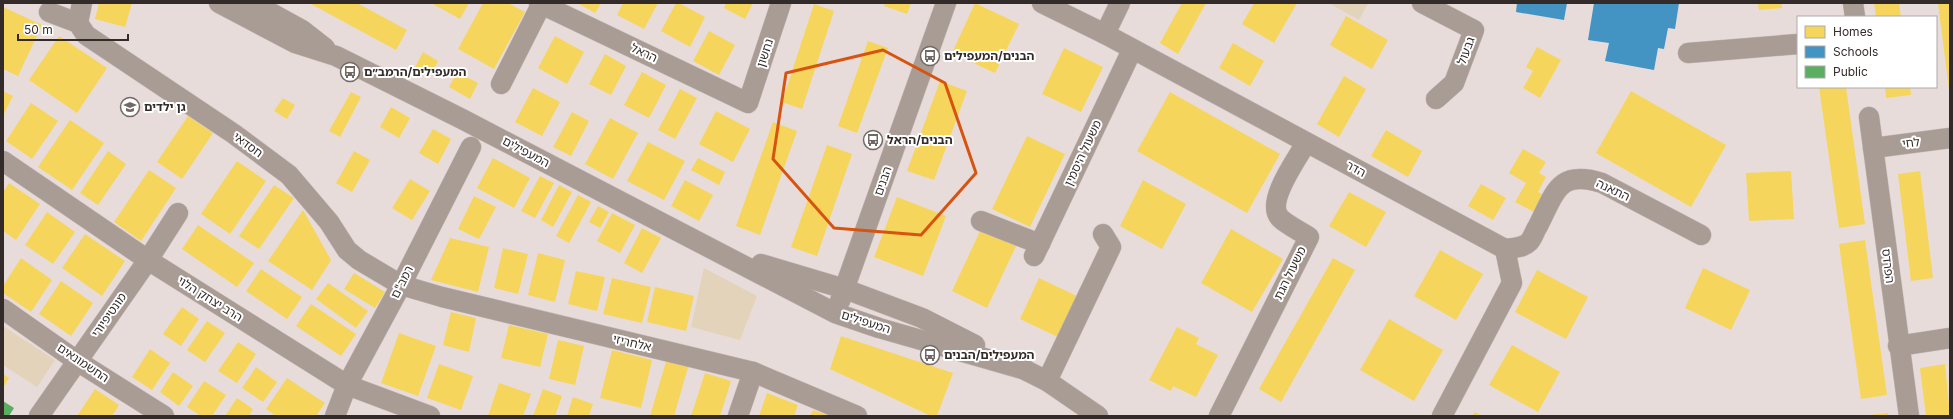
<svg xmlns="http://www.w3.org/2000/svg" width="1953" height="419" font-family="Inter,'Noto Sans Hebrew',sans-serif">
	<rect width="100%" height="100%" fill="#e8dcdb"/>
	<g fill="#e2d3ba">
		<polygon points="1329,3 1368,3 1359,20"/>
		<polygon points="704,268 757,296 740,340 691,327"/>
		<polygon points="3,326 55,360 37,387 3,365"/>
	</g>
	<g fill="#f6d55c">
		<polygon points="99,3 132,3 125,27 95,19"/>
		<polygon points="309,3 357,3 407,30 396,50"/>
		<polygon points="431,3 469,3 460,19"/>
		<polygon points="483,3 508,3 525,12 494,69 458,49"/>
		<polygon points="577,3 601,3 595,13"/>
		<polygon points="623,3 658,3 644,29 617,15"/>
		<polygon points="676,3 679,3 705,17 690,47 661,31"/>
		<polygon points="726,3 753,3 745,19 724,8"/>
		<polygon points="885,3 911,3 907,14 884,6"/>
		<polygon points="975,3 1019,24 995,73 952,53"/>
		<polygon points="1182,3 1206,3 1178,54 1160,43"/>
		<polygon points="1254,3 1297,3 1274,43 1242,24"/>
		<polygon points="1758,3 1781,3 1782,8 1759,10"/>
		<polygon points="1874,3 1899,3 1901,17 1876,17"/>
		<polygon points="1938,3 1950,3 1950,89 1949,89"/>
		<polygon points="814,4 834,11 802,109 782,102"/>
		<polygon points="3,7 42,25 18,76 3,69"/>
		<polygon points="1346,16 1388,40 1372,69 1330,45"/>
		<polygon points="709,31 735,45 719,75 693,61"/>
		<polygon points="59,36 107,68 77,113 29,80"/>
		<polygon points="555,36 584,52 567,84 538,68"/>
		<polygon points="868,41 888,48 857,133 838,126"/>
		<polygon points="1233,43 1264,61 1250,86 1219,68"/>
		<polygon points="1537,47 1561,60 1540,98 1523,88 1533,71 1526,67"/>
		<polygon points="1064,48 1103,67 1081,112 1042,94"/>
		<polygon points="423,52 438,61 429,78 414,69"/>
		<polygon points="605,54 626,66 611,95 589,84"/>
		<polygon points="457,72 478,83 470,99 449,87"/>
		<polygon points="642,72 666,85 649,118 624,105"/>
		<polygon points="1344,76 1366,89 1339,137 1317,124"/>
		<polygon points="940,81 967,91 934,180 907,171"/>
		<polygon points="1819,87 1846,87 1865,224 1839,228"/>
		<polygon points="1885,87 1910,87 1911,95 1886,98"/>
		<polygon points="533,88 560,102 542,136 515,122"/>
		<polygon points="680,89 697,98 675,139 658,130"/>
		<polygon points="3,91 13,96 3,116"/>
		<polygon points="1631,91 1726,145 1691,207 1596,153"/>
		<polygon points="351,92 361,97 340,137 329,131"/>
		<polygon points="1170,92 1280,154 1247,213 1137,151"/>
		<polygon points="283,98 295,105 287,119 274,111"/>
		<polygon points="31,103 58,121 32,159 6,141"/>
		<polygon points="391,107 410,118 399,138 380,127"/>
		<polygon points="716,111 750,129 733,162 699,144"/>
		<polygon points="572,112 589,121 571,156 553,147"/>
		<polygon points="188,116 213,133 182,179 157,162"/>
		<polygon points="610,118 638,133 613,179 585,164"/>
		<polygon points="70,120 104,143 72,190 38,167"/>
		<polygon points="773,122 797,131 760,235 736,226"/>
		<polygon points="433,129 451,139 438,164 419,153"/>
		<polygon points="1386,130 1422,151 1408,177 1371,156"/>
		<polygon points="1027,136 1065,154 1030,227 992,209"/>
		<polygon points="648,142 685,161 664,200 627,181"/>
		<polygon points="827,145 852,154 817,256 791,247"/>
		<polygon points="1523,149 1546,162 1539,173 1546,177 1538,192 1544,195 1534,212 1515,202 1526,183 1509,173"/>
		<polygon points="108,151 126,164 98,205 80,193"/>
		<polygon points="354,151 370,160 352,192 336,183"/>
		<polygon points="493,158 530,178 514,208 477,188"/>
		<polygon points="698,158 725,172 719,185 691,170"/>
		<polygon points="237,161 266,181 230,234 201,214"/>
		<polygon points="149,170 176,188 141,241 114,222"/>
		<polygon points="1791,171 1794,219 1749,221 1746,173"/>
		<polygon points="1920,171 1933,278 1911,281 1898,174"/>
		<polygon points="540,176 554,183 535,218 521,211"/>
		<polygon points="410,179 430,191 412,220 392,208"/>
		<polygon points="685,180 713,195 699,221 671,206"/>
		<polygon points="1143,180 1186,204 1162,249 1120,226"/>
		<polygon points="9,183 40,204 16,240 3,231 3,192"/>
		<polygon points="1481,184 1506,198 1493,220 1468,206"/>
		<polygon points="274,185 294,198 259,249 239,236"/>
		<polygon points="559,185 572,192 553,227 541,220"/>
		<polygon points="1349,192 1386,212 1366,247 1329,226"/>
		<polygon points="578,195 591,202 569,243 556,236"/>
		<polygon points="474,196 496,207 479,239 458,229"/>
		<polygon points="897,197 946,216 923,276 874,257"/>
		<polygon points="598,206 609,212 600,228 589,222"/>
		<polygon points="303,210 331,260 312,290 268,261"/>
		<polygon points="47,212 75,232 53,264 25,245"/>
		<polygon points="612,213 635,225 620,253 597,241"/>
		<polygon points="198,225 254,263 237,287 182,249"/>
		<polygon points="642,228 661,238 642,273 624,263"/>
		<polygon points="981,229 1016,246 987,308 952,291"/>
		<polygon points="1231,229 1283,259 1252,312 1201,283"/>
		<polygon points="85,234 125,261 102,296 62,268"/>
		<polygon points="450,238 489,247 478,292 431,280"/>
		<polygon points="1865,240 1887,395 1861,399 1839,244"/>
		<polygon points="503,248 528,254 518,294 494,288"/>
		<polygon points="1440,250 1483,274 1456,320 1414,296"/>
		<polygon points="538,253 565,260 555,302 528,295"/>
		<polygon points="21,258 52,280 31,312 3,293 3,286"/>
		<polygon points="1333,258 1355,270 1281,402 1259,389"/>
		<polygon points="1703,268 1750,290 1731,330 1685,308"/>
		<polygon points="261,269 302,297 287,319 246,291"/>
		<polygon points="1537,270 1588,297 1566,339 1515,312"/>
		<polygon points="576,271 605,277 597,311 568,304"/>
		<polygon points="354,273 385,292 375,308 344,289"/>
		<polygon points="612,278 651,287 642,323 603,314"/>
		<polygon points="1039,278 1079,297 1060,338 1020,319"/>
		<polygon points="61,281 93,303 71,336 39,314"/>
		<polygon points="328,283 368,311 356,328 316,299"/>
		<polygon points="655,287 694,296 686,331 647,322"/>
		<polygon points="311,304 356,334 341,356 296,326"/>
		<polygon points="182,307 199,319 181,346 163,334"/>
		<polygon points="451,312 476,318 469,352 443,345"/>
		<polygon points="1389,319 1443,350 1414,401 1360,370"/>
		<polygon points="207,321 225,333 205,362 187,350"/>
		<polygon points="509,325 548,334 540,367 501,358"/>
		<polygon points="1177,327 1199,338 1196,344 1218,355 1196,397 1173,386 1171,391 1149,380"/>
		<polygon points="399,333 436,346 418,396 381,383"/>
		<polygon points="841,336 953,373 937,416 931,416 830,369"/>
		<polygon points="558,340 584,346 575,385 549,379"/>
		<polygon points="238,342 256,354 237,383 218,371"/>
		<polygon points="1512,345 1560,372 1538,412 1489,385"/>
		<polygon points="150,349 170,363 152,390 132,377"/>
		<polygon points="612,350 652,360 641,408 600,398"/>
		<polygon points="667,358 689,364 674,416 650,416"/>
		<polygon points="439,364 473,376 461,410 427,398"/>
		<polygon points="1945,364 1950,416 1926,416 1920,368"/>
		<polygon points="256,367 277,382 263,402 242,388"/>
		<polygon points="173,372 193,386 179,406 160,392"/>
		<polygon points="705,373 731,381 720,416 691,416"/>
		<polygon points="3,374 9,378 3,388"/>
		<polygon points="287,378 325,403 316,416 276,416 266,409"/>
		<polygon points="204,381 226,395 212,416 201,416 187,407"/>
		<polygon points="499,383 531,394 523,416 488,416"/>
		<polygon points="95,389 119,405 112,416 77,416"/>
		<polygon points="543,389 562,396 555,416 533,416"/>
		<polygon points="767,393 798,405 794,416 759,416"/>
		<polygon points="573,397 593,404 589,416 567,416"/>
		<polygon points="237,398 253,409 249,416 225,416"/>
		<polygon points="813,410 830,416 810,416"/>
		<polygon points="1475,412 1482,416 1472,416"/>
		<polygon points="1888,413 1888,416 1870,416 1870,415"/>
	</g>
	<g fill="#4393c3">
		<polygon points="1517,3 1567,3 1564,20 1516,12"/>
		<polygon points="1594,3 1679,3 1675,29 1668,28 1664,49 1658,48 1654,70 1605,61 1609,43 1588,40"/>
	</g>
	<polygon fill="#5aae61" points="3,401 14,408 9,416 3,416"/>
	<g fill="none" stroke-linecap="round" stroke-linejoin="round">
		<g stroke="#c3b9b8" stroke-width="21">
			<g id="minor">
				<polyline points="219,3 295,43 336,56 462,119 835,313 879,328 1026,370"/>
				<polyline points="253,3 302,30 325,48"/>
				<polyline points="539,3 748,103 781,3"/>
				<polyline points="1042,3 1105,34 1505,249"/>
				<polyline points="1422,3 1474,30 1454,83 1436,99"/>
				<polyline points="1853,3 1855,17"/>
				<polyline points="49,12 78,23 86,35 234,134 289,175 329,222 347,250 359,260 401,285 442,297 753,372 857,416"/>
				<polyline points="78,23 82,3"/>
				<polyline points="1105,34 1120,3"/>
				<polyline points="1688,53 1798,44"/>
				<polyline points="501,84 542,3"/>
				<polyline points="1869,117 1909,416"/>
				<polyline points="1873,148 1950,138"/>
				<polyline points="3,161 148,260 347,385 430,416"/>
				<polyline points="981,221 1040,244"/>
				<path d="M1505 249C1513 248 1523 248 1529 242 1533 238 1535 230 1538 226 1555 193 1558 169 1602 183L1701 235"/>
				<polyline points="1034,256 1132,50"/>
				<polyline points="761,264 845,289 922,318 975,345"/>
				<polyline points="840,301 946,3"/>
				<polyline points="3,309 77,361 164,416"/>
				<polyline points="1898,346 1950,338"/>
				<polyline points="1013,364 1047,381 1098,416"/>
				<polyline points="1047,381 1111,247 1103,234"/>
				<polyline points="39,416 148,260 178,213"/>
				<polyline points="335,416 347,385 401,285 471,147"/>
				<polyline points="738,416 753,372"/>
				<path d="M1219 416 1309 237C1300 231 1287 225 1280 218 1265 202 1297 159 1306 143"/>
				<polyline points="1442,416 1512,283 1505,249"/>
			</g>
		</g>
		<use href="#minor" stroke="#a99c95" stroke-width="20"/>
	</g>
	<path fill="none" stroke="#d6540f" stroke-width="3" stroke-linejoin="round" d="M883 50 945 83 976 173 921 235 834 228 773 159 786 73Z"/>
	<defs>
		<g id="bus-ring" transform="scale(1)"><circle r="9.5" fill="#fff" stroke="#726967" stroke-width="1.5"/><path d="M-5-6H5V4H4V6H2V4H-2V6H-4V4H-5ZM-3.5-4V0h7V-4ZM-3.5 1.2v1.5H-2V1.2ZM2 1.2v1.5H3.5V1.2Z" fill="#726967"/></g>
		<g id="school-ring" transform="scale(1)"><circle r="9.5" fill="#fff" stroke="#726967" stroke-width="1.5"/><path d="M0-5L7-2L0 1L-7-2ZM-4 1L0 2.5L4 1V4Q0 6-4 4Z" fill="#726967"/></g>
	</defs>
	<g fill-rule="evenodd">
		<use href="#bus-ring" x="930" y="56"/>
		<use href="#bus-ring" x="350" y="72"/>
		<use href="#school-ring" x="130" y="107"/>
		<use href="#bus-ring" x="873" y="140"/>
		<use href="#bus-ring" x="930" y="355"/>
	</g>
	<g text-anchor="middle" stroke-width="4" stroke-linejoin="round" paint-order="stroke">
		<g font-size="12" fill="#332b29" stroke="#fff">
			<text transform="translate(1466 51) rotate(-69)" y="4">גבעול</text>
			<text transform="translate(644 53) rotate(25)" y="4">הראל</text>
			<text transform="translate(765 53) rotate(-72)" y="4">נחשון</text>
			<text transform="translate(1911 143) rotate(-7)" y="4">לחי</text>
			<text transform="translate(248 145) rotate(36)" y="4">חסדאי</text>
			<text transform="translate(526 152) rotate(28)" y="4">המעפילים</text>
			<text transform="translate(1083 153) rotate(-65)" y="4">משעול היסמין</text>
			<text transform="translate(1356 169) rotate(28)" y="4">הדר</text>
			<text transform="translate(883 181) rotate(-71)" y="4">הבנים</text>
			<text transform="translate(1613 190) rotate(25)" y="4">התאנה</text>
			<text transform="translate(1888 266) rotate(83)" y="4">הפרדס</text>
			<text transform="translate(1290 273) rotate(-64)" y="4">משעול הגת</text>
			<text transform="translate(402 282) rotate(-63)" y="4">רמב"ם</text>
			<text transform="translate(210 299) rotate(32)" y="4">הרב יצחק הלוי</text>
			<text transform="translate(109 315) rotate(-55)" y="4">מונטיפיורי</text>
			<text transform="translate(866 322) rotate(18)" y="4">המעפילים</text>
			<text transform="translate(632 343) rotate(13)" y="4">אלחריזי</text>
			<text transform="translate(83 363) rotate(34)" y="4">החשמונאים</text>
		</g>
		<g font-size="12" font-weight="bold" fill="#332b29" stroke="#fff" text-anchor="start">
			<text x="944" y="60">הבנים/המעפילים</text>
			<text x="364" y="76">המעפילים/הרמב״ם</text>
			<text x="144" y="111">גן ילדים</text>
			<text x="887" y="144">הבנים/הראל</text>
			<text x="944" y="359">המעפילים/הבנים</text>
		</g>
	</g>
	<rect width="1953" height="419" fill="none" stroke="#332b29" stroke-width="8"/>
	<rect x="1797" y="16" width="140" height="72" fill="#ffffff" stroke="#adaaa9"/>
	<rect x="1805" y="26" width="20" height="12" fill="#f6d55c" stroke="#adaaa9"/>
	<text x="1833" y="36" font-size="12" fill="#332b29">Homes</text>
	<rect x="1805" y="46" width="20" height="12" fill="#4393c3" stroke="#adaaa9"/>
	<text x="1833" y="56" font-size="12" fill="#332b29">Schools</text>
	<rect x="1805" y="66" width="20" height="12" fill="#5aae61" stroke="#adaaa9"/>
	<text x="1833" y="76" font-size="12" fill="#332b29">Public</text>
	<path d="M18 34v6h110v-6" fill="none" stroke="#332b29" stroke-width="2"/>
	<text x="24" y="34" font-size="12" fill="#332b29" stroke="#ffffff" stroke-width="3" paint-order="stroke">50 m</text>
</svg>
